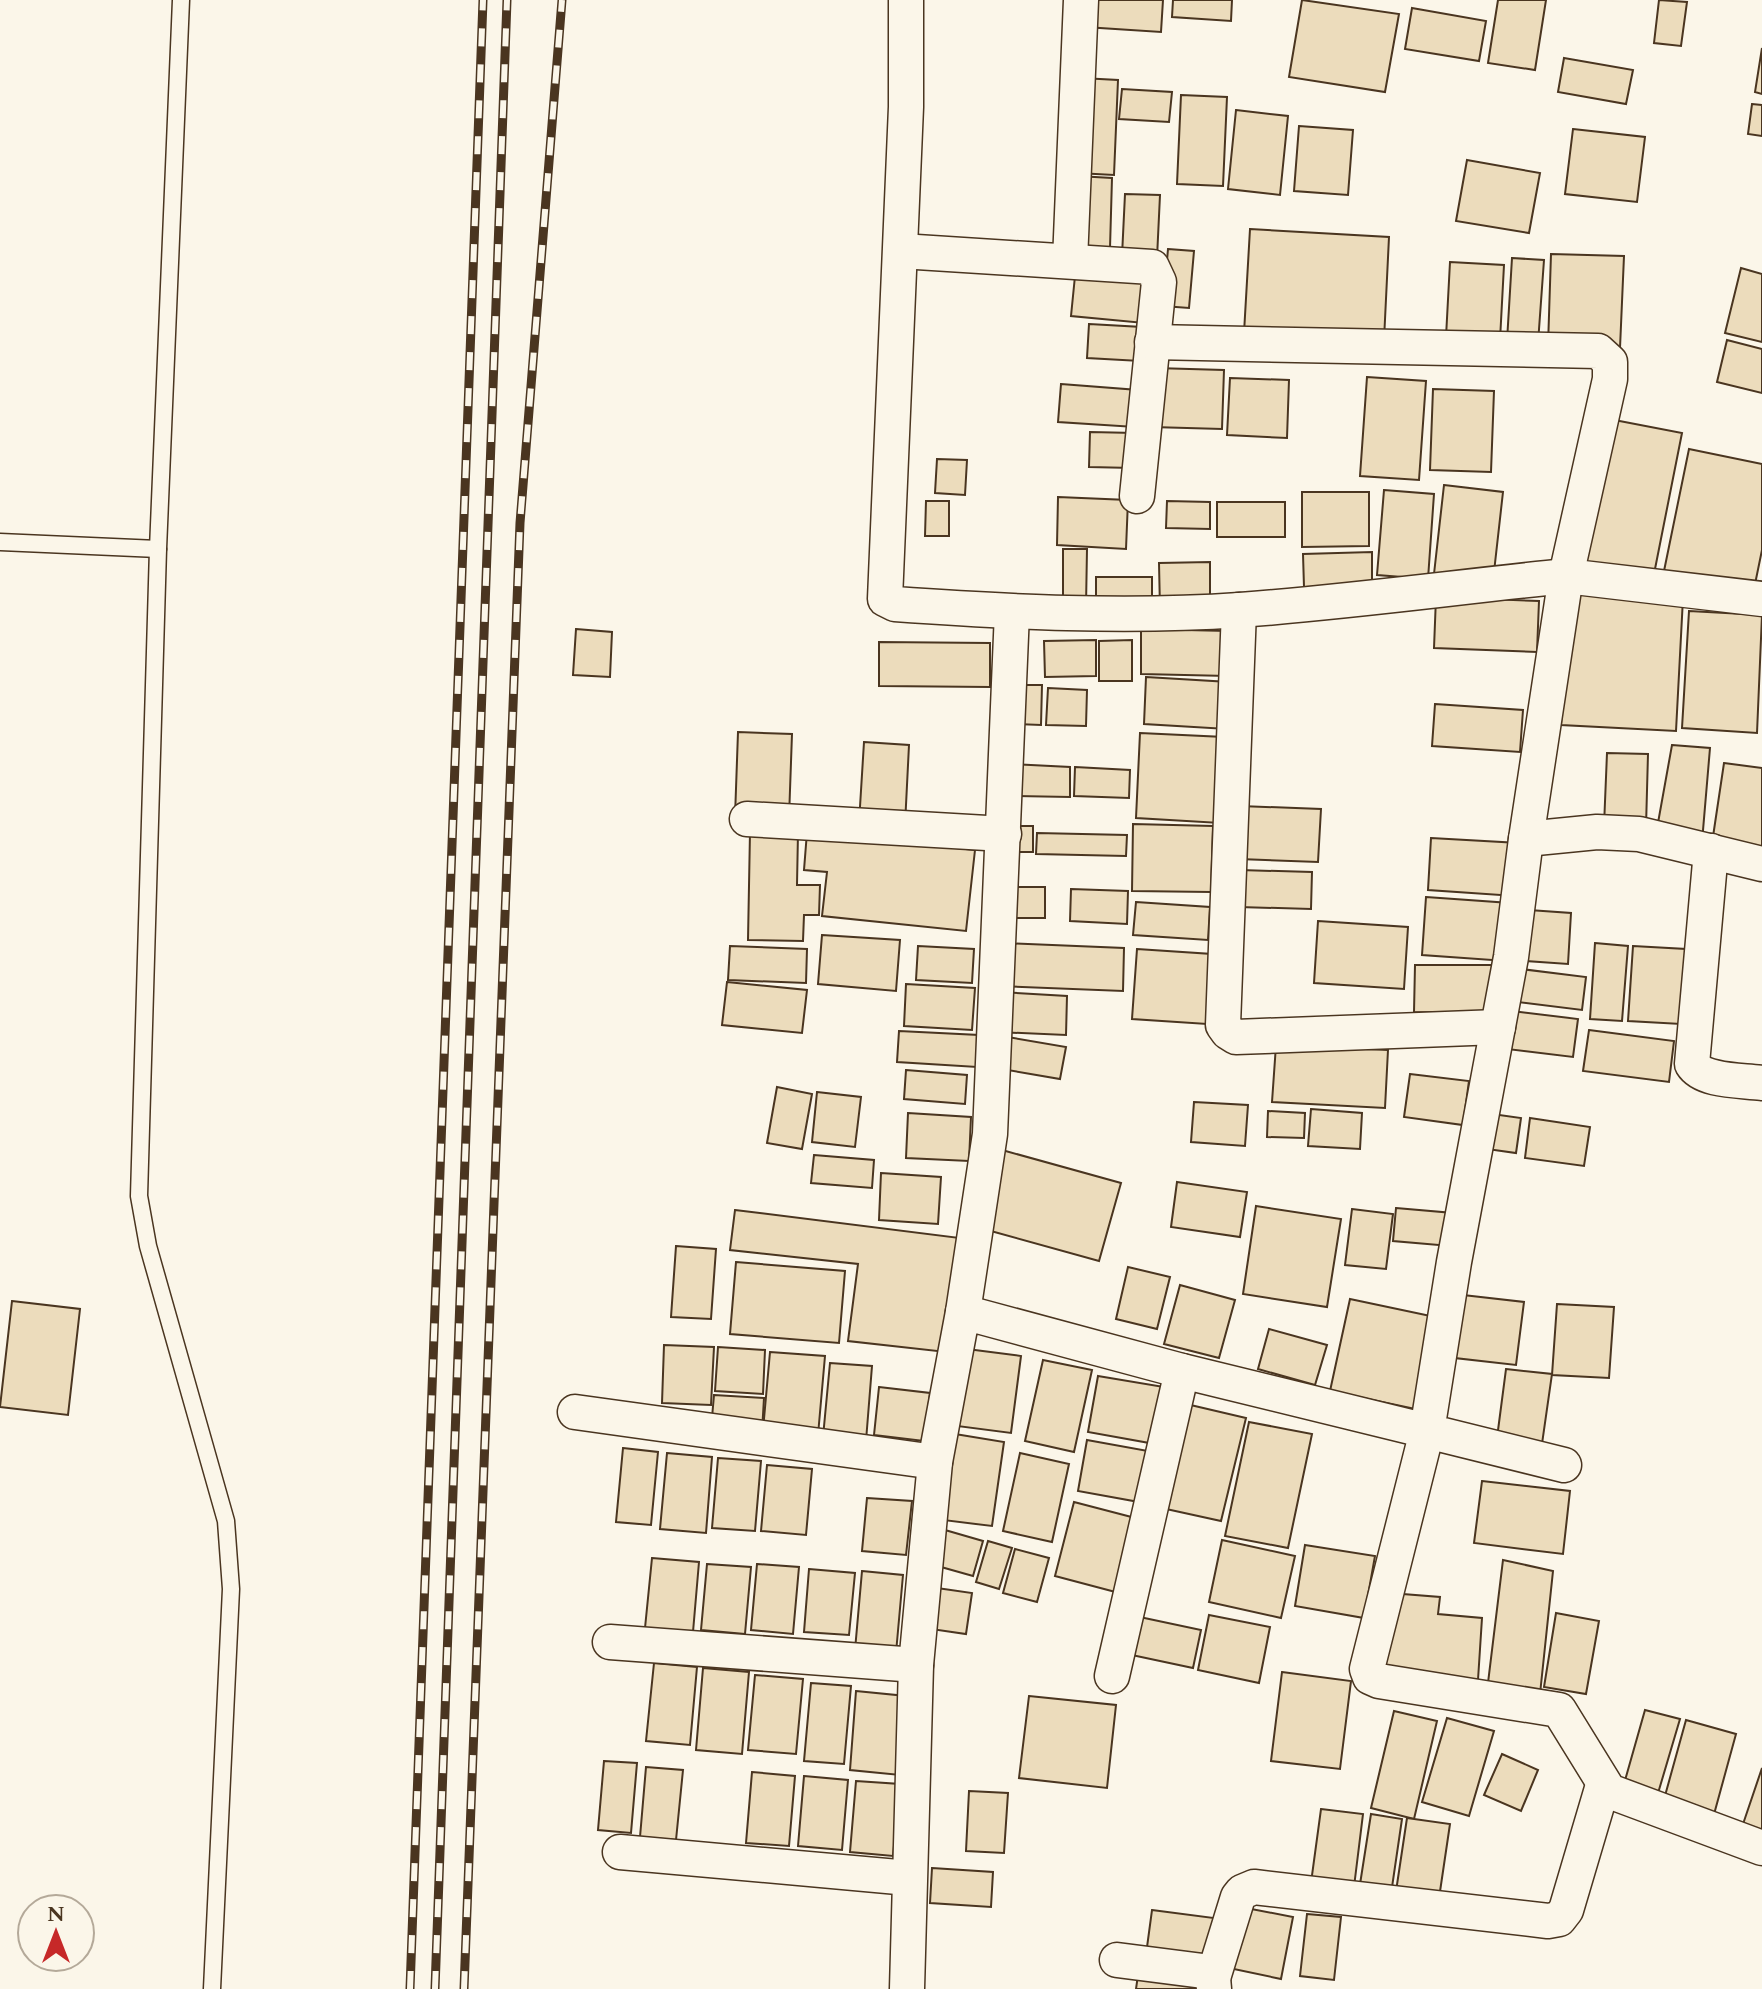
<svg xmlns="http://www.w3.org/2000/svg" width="1762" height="1989" font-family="Spectral,serif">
	<rect width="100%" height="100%" fill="#fbf6e9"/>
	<g fill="#ecdcbc" stroke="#4a3520" stroke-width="2">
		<polygon points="1087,0 1163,0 1161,32 1085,27"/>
		<polygon points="1173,0 1232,0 1231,21 1172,17"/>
		<polygon points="1302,0 1399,14 1385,92 1289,77"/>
		<polygon points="1498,0 1546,0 1535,70 1488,63"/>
		<polygon points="1659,0 1687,2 1681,46 1654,43"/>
		<polygon points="1412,8 1486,21 1479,61 1405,49"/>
		<polygon points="1762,48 1762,94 1755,92"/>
		<polygon points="1564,58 1633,70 1626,104 1558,92"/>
		<polygon points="1081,78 1118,80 1114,175 1077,173"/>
		<polygon points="1122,89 1172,92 1169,122 1119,119"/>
		<polygon points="1181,95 1227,97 1223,186 1177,184"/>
		<polygon points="1752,104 1762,105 1762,136 1748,134"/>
		<polygon points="1236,110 1288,116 1280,195 1228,189"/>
		<polygon points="1299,126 1353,130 1348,195 1294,191"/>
		<polygon points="1573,129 1645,137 1637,202 1565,194"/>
		<polygon points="1467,160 1540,173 1529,233 1456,221"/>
		<polygon points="1077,176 1112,178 1110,248 1074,246"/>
		<polygon points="1125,194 1160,195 1157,258 1122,256"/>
		<polygon points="1250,229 1389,237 1384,340 1244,333"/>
		<polygon points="1168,249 1194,251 1189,308 1163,306"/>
		<polygon points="1551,254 1624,256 1620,348 1548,346"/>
		<polygon points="1512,258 1544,260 1538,343 1507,341"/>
		<polygon points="1450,262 1504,265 1500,340 1446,337"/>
		<polygon points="1741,268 1762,274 1762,342 1725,333"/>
		<polygon points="1075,276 1148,282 1144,323 1071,316"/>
		<polygon points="1089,324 1142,327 1140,361 1087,358"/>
		<polygon points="1727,340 1762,349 1762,393 1717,382"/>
		<polygon points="1155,368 1224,370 1222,429 1152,427"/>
		<polygon points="1367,377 1426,381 1419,480 1360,476"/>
		<polygon points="1230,378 1289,380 1287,438 1227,435"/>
		<polygon points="1061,384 1138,390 1135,427 1058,422"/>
		<polygon points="1433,389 1494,391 1491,472 1430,470"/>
		<polygon points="1604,418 1682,433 1654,574 1577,560"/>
		<polygon points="1090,432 1135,433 1133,468 1089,467"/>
		<polygon points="1689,449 1762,464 1762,550 1754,589 1664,571"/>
		<polygon points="937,459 967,460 965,495 935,493"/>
		<polygon points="1444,485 1503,492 1493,581 1434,574"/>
		<polygon points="1384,490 1434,494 1428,579 1377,575"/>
		<polygon points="1302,492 1369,492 1369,546 1302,547"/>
		<polygon points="1058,497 1128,500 1126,549 1057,545"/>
		<polygon points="926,501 949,501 949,536 925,536"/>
		<polygon points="1167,501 1210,502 1210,529 1166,528"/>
		<rect x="1217" y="502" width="68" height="35"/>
		<polygon points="1063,549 1087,549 1086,606 1063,606"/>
		<polygon points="1372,552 1372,586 1304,587 1303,554"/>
		<polygon points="1210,562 1210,609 1160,609 1159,563"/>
		<rect x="1096" y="577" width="56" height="32"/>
		<polygon points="1568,593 1683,598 1676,731 1561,725"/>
		<polygon points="1436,597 1539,601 1537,652 1434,648"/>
		<polygon points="1689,611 1762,615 1757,733 1682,728"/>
		<polygon points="576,629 612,632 610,677 573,675"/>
		<polygon points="1141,629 1229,631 1228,676 1141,674"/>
		<polygon points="1096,640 1096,676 1045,677 1044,641"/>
		<polygon points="1132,640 1132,681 1099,681 1099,641"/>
		<polygon points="879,642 990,643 990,687 879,686"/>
		<polygon points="1146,677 1229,682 1227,729 1144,724"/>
		<polygon points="1016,685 1042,685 1041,725 1015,724"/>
		<polygon points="1048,688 1087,690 1086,726 1046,725"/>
		<polygon points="1435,704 1523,710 1520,752 1432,746"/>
		<polygon points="738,732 792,734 789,818 735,817"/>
		<polygon points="1140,733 1224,737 1220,823 1136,818"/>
		<polygon points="864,742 909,745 905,825 859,823"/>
		<polygon points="1672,745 1710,748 1702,842 1656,834"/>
		<polygon points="1607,753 1648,754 1646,827 1604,826"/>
		<polygon points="1724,763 1762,768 1762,856 1711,850"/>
		<polygon points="1013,764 1070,767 1070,797 1012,796"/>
		<polygon points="1075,767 1130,770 1129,798 1074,796"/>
		<polygon points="1240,806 1321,809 1318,862 1239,859"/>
		<polygon points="1133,824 1213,826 1211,892 1132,891"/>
		<rect x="1005" y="826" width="28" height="26"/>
		<polygon points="750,832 798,833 797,885 820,885 819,915 804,915 803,941 748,940"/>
		<polygon points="807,832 975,850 966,931 822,916 827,872 804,870"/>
		<polygon points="1037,833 1127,835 1126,856 1036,854"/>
		<polygon points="1431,838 1519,843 1515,896 1428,890"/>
		<polygon points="1240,870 1312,872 1311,909 1239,907"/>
		<polygon points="1009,887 1045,887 1045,918 1008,918"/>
		<polygon points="1071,889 1128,891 1127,924 1070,921"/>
		<polygon points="1426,897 1510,903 1506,961 1422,955"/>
		<polygon points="1136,902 1210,907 1208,940 1133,935"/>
		<polygon points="1529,910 1571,913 1568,964 1526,961"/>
		<polygon points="1318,921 1408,927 1404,989 1314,983"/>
		<polygon points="822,935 900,940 896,991 818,984"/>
		<polygon points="1001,943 1124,948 1123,991 1000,986"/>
		<polygon points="1595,943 1628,946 1622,1021 1590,1019"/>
		<polygon points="730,946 807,949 806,983 728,980"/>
		<polygon points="918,946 974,949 972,983 916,980"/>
		<polygon points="1633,946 1686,949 1681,1024 1628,1021"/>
		<polygon points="1137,949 1212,954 1207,1024 1132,1019"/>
		<polygon points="1415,965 1492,965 1492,1013 1414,1012"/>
		<polygon points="1521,969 1586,977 1582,1010 1517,1002"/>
		<polygon points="727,982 807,990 802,1033 722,1025"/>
		<polygon points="906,984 975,988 972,1030 904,1026"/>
		<polygon points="1000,992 1067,996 1066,1035 997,1032"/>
		<polygon points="1512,1011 1578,1019 1573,1057 1507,1049"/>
		<polygon points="1589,1030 1674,1041 1669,1082 1583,1071"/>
		<polygon points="899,1031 979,1035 977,1067 897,1062"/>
		<polygon points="1002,1036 1066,1047 1060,1079 996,1068"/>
		<polygon points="1276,1045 1388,1050 1385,1108 1272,1102"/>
		<polygon points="906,1070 967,1075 965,1104 904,1099"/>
		<polygon points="1410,1074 1469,1081 1463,1125 1404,1117"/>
		<polygon points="777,1087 812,1094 802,1149 767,1143"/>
		<polygon points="817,1092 861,1097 855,1147 812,1142"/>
		<polygon points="1194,1102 1248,1105 1245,1146 1191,1142"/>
		<polygon points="1311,1109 1362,1113 1360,1149 1308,1146"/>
		<polygon points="1268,1111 1305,1113 1304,1138 1267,1137"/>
		<polygon points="908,1113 971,1117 969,1161 906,1158"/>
		<polygon points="1485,1113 1521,1118 1516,1153 1480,1148"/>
		<polygon points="1530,1118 1590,1127 1584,1166 1525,1158"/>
		<polygon points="1002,1150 1121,1183 1099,1261 980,1228"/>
		<polygon points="814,1155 874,1160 872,1188 811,1183"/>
		<polygon points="881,1173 941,1177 938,1224 879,1220"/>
		<polygon points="1177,1182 1247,1192 1240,1237 1171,1227"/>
		<polygon points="1256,1206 1341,1219 1327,1307 1243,1294"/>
		<polygon points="1396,1208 1453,1213 1450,1246 1393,1241"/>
		<polygon points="1352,1209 1393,1214 1386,1269 1345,1265"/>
		<polygon points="735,1210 960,1238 946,1352 848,1341 858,1264 730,1250"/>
		<polygon points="676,1246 716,1249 711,1319 671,1317"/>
		<polygon points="736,1262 845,1271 839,1343 730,1334"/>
		<polygon points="1128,1267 1170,1277 1157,1329 1116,1319"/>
		<polygon points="1180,1285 1235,1300 1219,1358 1164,1344"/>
		<polygon points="1463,1295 1524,1302 1516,1365 1455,1358"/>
		<polygon points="1350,1299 1440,1318 1420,1410 1330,1391"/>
		<polygon points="12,1301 80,1309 68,1415 0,1407"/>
		<polygon points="1557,1304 1614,1307 1609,1378 1552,1375"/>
		<polygon points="1269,1329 1327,1345 1315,1385 1258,1369"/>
		<polygon points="664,1345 714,1347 711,1405 662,1403"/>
		<polygon points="718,1347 765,1350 763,1394 715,1391"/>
		<polygon points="967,1349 1021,1356 1011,1433 957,1426"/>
		<polygon points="770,1352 825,1356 818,1435 763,1430"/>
		<polygon points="1043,1360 1092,1370 1074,1452 1025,1441"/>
		<polygon points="830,1363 872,1366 866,1441 823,1437"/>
		<polygon points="1506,1369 1552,1374 1542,1444 1497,1438"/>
		<polygon points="1098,1376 1164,1387 1155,1444 1088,1432"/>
		<polygon points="879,1387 930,1393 924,1441 874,1435"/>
		<polygon points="714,1395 764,1398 762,1432 711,1429"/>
		<polygon points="1182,1403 1246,1418 1221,1521 1157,1507"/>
		<polygon points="1249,1422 1312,1434 1288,1548 1225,1536"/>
		<polygon points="955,1434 1004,1442 992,1526 943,1520"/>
		<polygon points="1087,1440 1148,1451 1139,1502 1078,1491"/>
		<polygon points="623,1448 658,1452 651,1525 616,1522"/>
		<polygon points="667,1453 712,1457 706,1533 660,1529"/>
		<polygon points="1020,1453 1069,1464 1052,1542 1003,1531"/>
		<polygon points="718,1458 761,1461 755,1531 712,1528"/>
		<polygon points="767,1465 812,1469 806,1535 761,1531"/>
		<polygon points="1482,1481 1570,1491 1563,1554 1474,1543"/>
		<polygon points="867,1498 912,1501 906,1555 862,1551"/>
		<polygon points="1074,1502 1143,1520 1123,1594 1055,1576"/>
		<polygon points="945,1530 983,1541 973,1576 934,1565"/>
		<polygon points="1222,1540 1295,1556 1281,1618 1209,1602"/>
		<polygon points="988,1541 1012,1548 999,1589 976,1582"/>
		<polygon points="1305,1545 1375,1556 1364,1618 1295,1606"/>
		<polygon points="1015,1549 1049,1558 1037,1602 1003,1593"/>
		<polygon points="652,1558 699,1562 693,1632 645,1628"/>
		<polygon points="1503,1560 1553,1571 1540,1694 1488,1683"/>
		<polygon points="707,1564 751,1567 745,1634 701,1630"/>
		<polygon points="757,1564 799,1567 793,1634 751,1630"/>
		<polygon points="809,1569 855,1573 849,1635 804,1632"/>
		<polygon points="862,1571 903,1575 896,1653 855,1650"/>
		<polygon points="937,1588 972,1593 966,1634 931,1629"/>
		<polygon points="1390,1593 1440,1597 1438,1614 1482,1618 1478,1680 1384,1673"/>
		<polygon points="1556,1613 1599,1621 1586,1694 1544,1687"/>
		<polygon points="1209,1615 1270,1627 1259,1683 1198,1670"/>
		<polygon points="1135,1616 1201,1630 1193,1668 1127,1654"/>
		<polygon points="654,1663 697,1667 690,1745 646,1741"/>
		<polygon points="703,1668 749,1672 742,1754 696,1750"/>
		<polygon points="1282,1672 1351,1681 1340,1769 1271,1761"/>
		<polygon points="755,1675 803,1679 796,1754 748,1750"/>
		<polygon points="811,1683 851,1686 844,1764 804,1761"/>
		<polygon points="856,1691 906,1696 900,1775 850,1770"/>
		<polygon points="1029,1696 1116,1705 1107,1788 1019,1778"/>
		<polygon points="1645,1710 1680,1719 1656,1800 1622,1791"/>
		<polygon points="1394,1711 1437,1721 1414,1819 1371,1808"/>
		<polygon points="1447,1718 1494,1731 1469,1816 1422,1802"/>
		<polygon points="1686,1720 1736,1734 1713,1818 1663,1803"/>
		<polygon points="1502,1754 1538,1770 1521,1811 1484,1795"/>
		<polygon points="604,1761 637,1763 631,1833 598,1830"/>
		<polygon points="646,1767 683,1770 676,1840 640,1837"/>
		<polygon points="1762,1768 1762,1837 1741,1830"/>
		<polygon points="752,1772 795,1776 789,1846 746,1843"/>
		<polygon points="804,1776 848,1780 842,1850 798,1846"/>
		<polygon points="856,1781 900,1784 893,1856 850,1852"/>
		<polygon points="969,1791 1008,1793 1004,1853 966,1851"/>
		<polygon points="1321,1809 1363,1814 1353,1895 1310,1890"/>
		<polygon points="1371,1814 1402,1819 1390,1901 1358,1897"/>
		<polygon points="1407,1818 1450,1824 1438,1905 1395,1898"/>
		<polygon points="932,1868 993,1872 991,1907 930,1903"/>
		<polygon points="1241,1907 1293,1917 1281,1979 1229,1968"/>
		<polygon points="1152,1910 1214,1918 1207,1971 1145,1962"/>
		<polygon points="1307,1914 1341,1917 1334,1980 1300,1976"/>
		<polygon points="1138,1975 1201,1984 1200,1989 1136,1989"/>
	</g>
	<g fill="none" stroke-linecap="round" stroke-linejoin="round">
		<g stroke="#4a3520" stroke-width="19">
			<g id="lane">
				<polyline points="181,0 158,549 139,1196 148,1246 226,1521 231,1589 212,1989"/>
				<polyline points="0,542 158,549"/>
			</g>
		</g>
		<g stroke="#4a3520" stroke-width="37">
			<g id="street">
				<path d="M906 0V107L885 599 895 604C1009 612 1125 618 1240 610 1349 602 1457 587 1566 576L1526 839 1511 957 1454 1262 1427 1431 1564 1465"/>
				<polyline points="901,251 1152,267 1159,282 1137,496"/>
				<polyline points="1070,261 1081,0"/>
				<polyline points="1152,342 1598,351 1610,362 1610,379 1566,576 1762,599"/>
				<polyline points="1239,610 1223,1025 1228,1032 1236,1037 1498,1027"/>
				<polyline points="747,819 1004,834"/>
				<polyline points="1526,839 1597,832 1639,834 1762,864"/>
				<path d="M1711 851 1692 1064C1703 1082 1742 1080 1762 1083"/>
				<polyline points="963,1312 990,1134 1012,612"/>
				<polyline points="575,1412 935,1462 963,1312 1182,1371 1427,1431 1367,1669 1370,1677 1379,1681 1559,1710 1609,1791 1762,1848"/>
				<polyline points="610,1642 916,1665"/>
				<polyline points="1112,1676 1182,1371"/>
				<polyline points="620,1852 909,1878"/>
				<polyline points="1117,1960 1203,1971 1213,1978 1214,1989"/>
				<polyline points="1213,1978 1238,1897 1242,1892 1254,1887 1548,1921 1559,1919 1566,1910 1603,1785"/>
				<polyline points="907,1989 916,1665 935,1462"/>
			</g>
		</g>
		<use href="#lane" stroke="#fbf6e9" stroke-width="16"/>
		<use href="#street" stroke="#fbf6e9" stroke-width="34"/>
		<g stroke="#4a3520" stroke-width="9">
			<g id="rail">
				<polyline points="410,1989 483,0"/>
				<polyline points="435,1989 507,0"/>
				<polyline points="464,1989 520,523 562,0"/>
			</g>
		</g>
		<use href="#rail" stroke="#fbf6e9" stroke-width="6" stroke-dasharray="18" stroke-linecap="butt"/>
	</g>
	<g transform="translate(56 1933)"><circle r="38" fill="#fbf6e9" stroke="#b4a999" stroke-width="2"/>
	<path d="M0-6L14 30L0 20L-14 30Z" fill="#c62828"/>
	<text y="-12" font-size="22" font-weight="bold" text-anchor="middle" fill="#4a3520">N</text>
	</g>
</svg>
